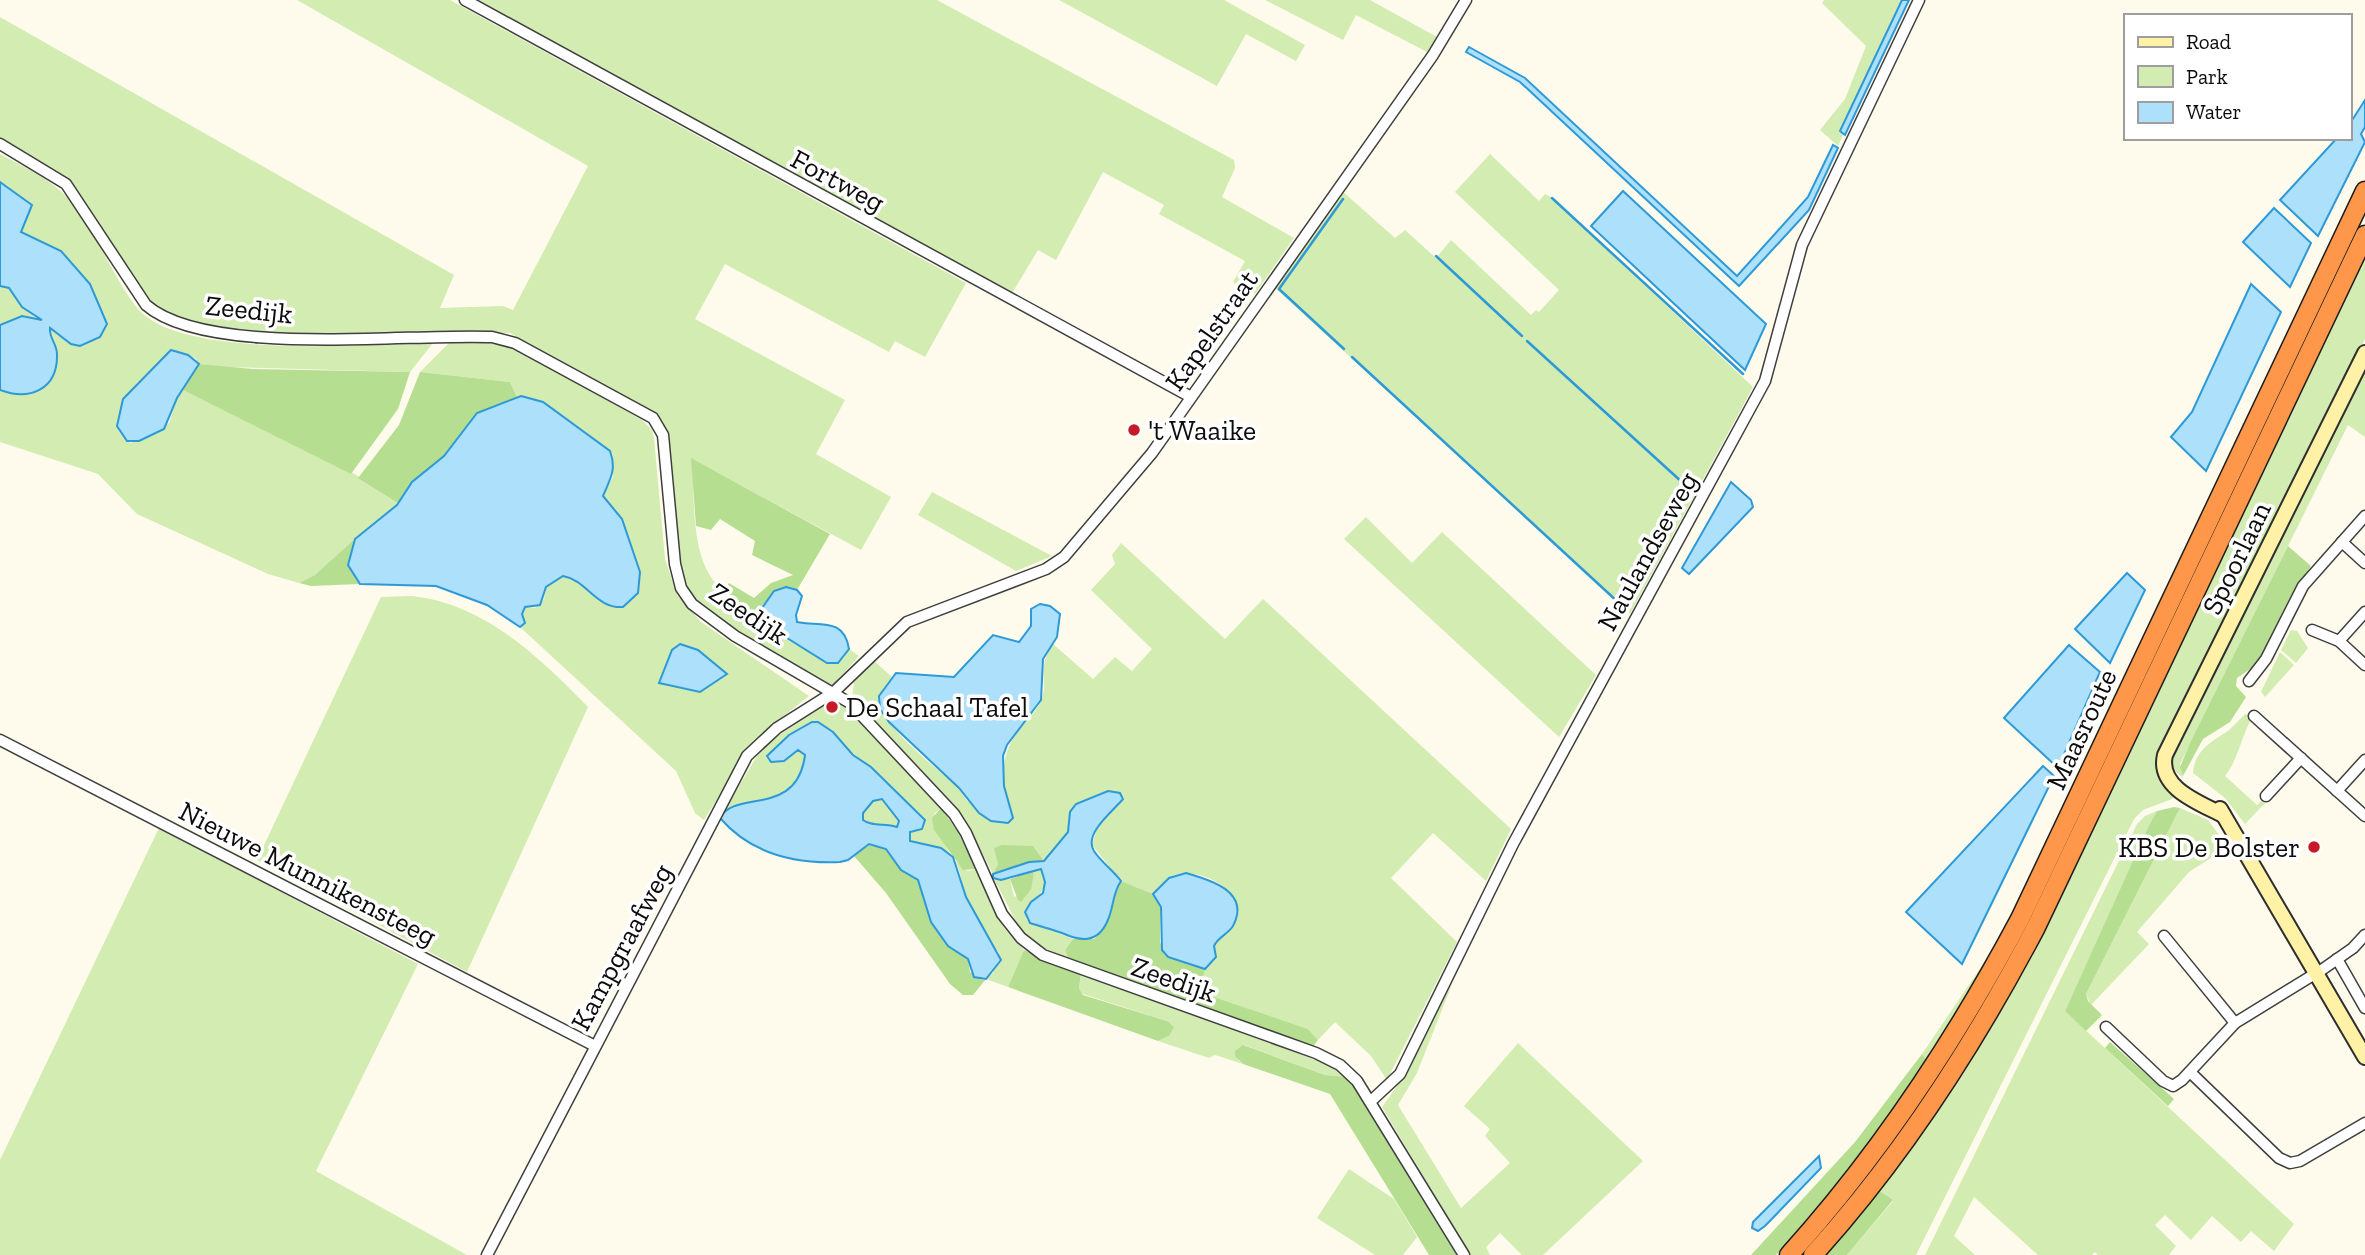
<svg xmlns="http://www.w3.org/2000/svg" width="2365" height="1255" font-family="'Zilla Slab',serif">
	<rect width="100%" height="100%" fill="#fffbec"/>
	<g fill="#d2ecb2" fill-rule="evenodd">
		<path d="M297 0H450L966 283 925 357 895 341 889 352 725 264 695 319 845 400 816 454 891 497 861 550 692 459C694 492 692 530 703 561 719 607 789 639 827 663L843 659 849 649 859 656 835 683 830 686 822 683C778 656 697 620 678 573L665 433 645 407 510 333H274L185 322 150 304 77 192 0 141V17L454 275 440 308 503 306 513 310 588 166Z"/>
		<polygon points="477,0 937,0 1234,160 1235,168 1222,197 1294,238 1255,294 1233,282 1245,261 1159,214 1164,205 1103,172 1056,260 1038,250 1011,295"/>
		<polygon points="1059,0 1224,0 1305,45 1296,61 1246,34 1217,86"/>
		<polygon points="1265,0 1370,0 1437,37 1427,52 1356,15 1343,40"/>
		<polygon points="1824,0 1903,0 1838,146 1820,130 1845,99 1866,46 1822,3"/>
		<path d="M0 154C26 168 55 181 74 205 99 236 112 277 138 309 181 360 368 344 433 343L410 372 225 367 199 364 195 358 171 350 123 399 127 441 131 443 169 423 177 398 183 390C252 425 337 456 398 503L397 505 315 575 299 583 268 574 137 514 98 474 0 442V390L8 393 54 341 50 328 58 336 107 324 90 284 61 251 20 232 24 221 8 186 0 182Z"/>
		<polygon points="1490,154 1539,201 1545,194 1551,197 1753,387 1630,614 1275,288 1342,191 1395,238 1405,230 1436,258 1451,240 1531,315 1536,310 1539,312 1559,290 1455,192"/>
		<path d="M2365 256V339L2160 754C2153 771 2159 784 2175 793L2172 799 2143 810 2134 819 1916 1255H1847L1893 1201 1878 1190 1959 1081 2035 952Z"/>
		<polygon points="0,286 9,288 22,307 42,320 22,316 0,325"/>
		<path d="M450 342H485L515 349 642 420 652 430 654 438 665 559 677 595 701 622 809 696 754 740 704 820 695 813 676 771 520 627 525 623 522 614 525 607 535 608 544 599 546 588 563 576 640 572 622 519 603 496 613 477 610 451C591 435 541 396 517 397L510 382 420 372ZM666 670 726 674C701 697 691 691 660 683Z"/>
		<polygon points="2365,363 2365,437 2348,425 2180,764 2183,778 2172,768 2170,759"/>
		<polygon points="932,492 1052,556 1016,571 918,515"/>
		<polygon points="1366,517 1412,563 1442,532 1596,675 1559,737 1344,539"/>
		<path d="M1121 543 1225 639 1263 599 1511 829 1486 881 1433 833 1391 878 1457 942 1387 1080 1371 1056 1335 1022 1318 1040 1308 1029 1198 992 1205 969 1216 952 1213 946C1220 934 1233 932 1236 917 1243 889 1201 869 1178 874 1168 876 1159 886 1153 894L1121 881 1092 845 1097 829 1124 797 1116 792 1068 820V832L1044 861 1033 846C1020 850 1008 844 995 848L998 864 993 874 966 822 950 802 852 698 854 682 872 659 892 677C886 685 880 691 879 701 878 723 942 773 959 788L967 801 1012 812C1000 779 999 754 1022 726 1028 718 1038 710 1041 700 1050 679 1035 672 1053 644L1093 679 1115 657 1132 671 1152 649 1091 590 1115 564 1112 555Z"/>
		<path d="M412 596C485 604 539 657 588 707L467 972 257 860 381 597Z"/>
		<polygon points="2291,630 2297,631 2308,648 2296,663 2281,650"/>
		<polygon points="2280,652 2294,665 2265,697 2261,692"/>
		<path d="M835 702 844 706 941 808 934 814C938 833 950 862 968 871L976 869 1004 928 1024 950 1008 987 986 979 993 973 999 952C993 948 968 904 966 896 960 879 961 859 942 849 933 844 920 845 910 841L911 832 922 829 925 820C889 786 855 754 818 722L789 735 767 756 768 759 792 755 799 750 805 756C797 811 753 793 724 811L763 746 824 704Z"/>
		<path d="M2245 714 2252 718C2241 737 2238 760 2225 776L2257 805 2262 800 2265 803 2245 824 2225 798 2193 773C2195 749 2212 742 2229 730 2235 725 2240 719 2245 714Z"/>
		<path d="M882 799 899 821 897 827C885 823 872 827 863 820V813L873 801Z"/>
		<polygon points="2180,808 2208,820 2228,847 2189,872 2137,932 2149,944 2091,1005 2086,994"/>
		<polygon points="2157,811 2065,1011 2294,1224 2274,1251 2251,1231 2241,1242 2212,1216 2191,1240 2165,1215 2155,1225 2176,1246 2169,1255 2098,1255 2095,1252 2092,1255 2038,1255 1974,1197 1954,1236 1975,1255 1925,1255 2137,824 2145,816"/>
		<polygon points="159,828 418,964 316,1171 467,1255 0,1255 0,1160"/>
		<path d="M1038 868C1060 886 1027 900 1026 916L1027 920 1073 939 1065 950 1068 958C1011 937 1021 924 993 878L1010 879 1014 897 1030 889 1034 874 1032 870Z"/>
		<polygon points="1998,942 1927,1061 1922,1054"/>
		<polygon points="1081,974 1329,1065 1348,1077 1325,1075 1244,1045 1238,1060 1243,1064 1215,1055 1209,1058 1158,1041 1169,1036 1167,1021 1083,994 1079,988"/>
		<polygon points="1453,982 1417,1073 1398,1105 1461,1208 1510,1163 1485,1136 1490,1129 1464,1106 1518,1043 1643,1161 1543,1255 1522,1255 1500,1233 1486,1247 1490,1255 1470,1255 1382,1107 1406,1073"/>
		<polygon points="1349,1169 1394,1199 1417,1237 1403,1255 1375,1255 1317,1218"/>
	</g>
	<g fill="#b6de91">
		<polygon points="199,364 253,369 410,372 398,409 351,474 183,390"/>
		<polygon points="420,372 510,382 517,397 476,414 444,456 412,482 398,503 358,478 399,425"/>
		<polygon points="691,458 830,534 797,590 792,588 764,603 755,618 723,591 729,583 754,598 771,583 793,575 752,555 755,541 720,519 711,530 696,526"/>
		<path d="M355 539C350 556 347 570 360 584L311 586 299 583 315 575Z"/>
		<polygon points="2288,546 2311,566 2294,592 2258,664 2237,678 2236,686 2246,697 2230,722 2203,739 2183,776 2180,767 2190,743"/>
		<polygon points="2174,807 2180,808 2086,994 2088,1001 2102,1015 2086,1031 2065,1011 2148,828 2157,811"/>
		<polygon points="941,808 958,832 976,869 963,870 934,830 932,818"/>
		<polygon points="869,844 886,849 901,870 918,880 931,922 948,946 968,959 970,972 983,980 986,979 973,995 963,995 950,984 886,893 854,856"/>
		<polygon points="1002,845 1033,846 1044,861 1029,862 993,874 998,864 994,848"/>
		<polygon points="1032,870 1034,874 1031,889 1021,902 1018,900 1010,879"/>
		<path d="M1121 881 1153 894 1160 900V942L1164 954 1205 969 1199 992 1308 1029 1318 1040 1312 1048 1068 958 1065 950 1073 939H1094C1113 923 1108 900 1121 881Z"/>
		<polygon points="1024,950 1081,974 1079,988 1083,995 1167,1021 1174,1027 1169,1036 1158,1041 1008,987"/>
		<polygon points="2110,1042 2174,1099 2168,1106 2105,1048"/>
		<polygon points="1243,1045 1325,1075 1348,1077 1356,1085 1457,1255 1429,1255 1330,1094 1243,1064 1235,1056 1235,1051"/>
		<path d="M1922 1054 1927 1061C1881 1129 1831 1194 1776 1255H1751L1855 1142Z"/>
		<polygon points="1878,1190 1893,1200 1847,1255 1824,1255"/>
	</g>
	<g fill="#ace0fb" stroke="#2d99d7" stroke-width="2" fill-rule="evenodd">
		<polygon points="1902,0 1909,0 1845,135 1840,131"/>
		<polygon points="1469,47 1525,78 1737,276 1808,197 1833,145 1838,148 1809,210 1739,286 1520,82 1466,52"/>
		<polygon points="2365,100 2365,127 2361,134 2365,142 2318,236 2280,200 2337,138 2349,138 2349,125"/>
		<path d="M0 182 32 205 21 232 61 251 90 284 107 324 100 337 80 346 71 344 50 328C49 338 57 344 57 354 58 390 29 401 0 390V325L22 316 42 320 22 307 9 288 0 286Z"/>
		<polygon points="1623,191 1766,324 1745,370 1591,226"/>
		<polygon points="2274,208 2311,243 2290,287 2243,242"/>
		<polygon points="2251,284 2281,312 2206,471 2171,437 2192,412"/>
		<polygon points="171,350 188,355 199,364 177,398 164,429 139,441 127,441 117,426 123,399"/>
		<path d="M521 396 543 402 610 451C617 470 610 479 603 496L622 519 640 572 638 593 623 607C596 609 587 580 563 576L546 587 540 605 525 607 522 614 525 623 520 627 487 605 436 586 360 584 348 565 355 539 397 505 412 482 444 456 477 413Z"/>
		<polygon points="1731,482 1751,500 1753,507 1689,574 1682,568"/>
		<polygon points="2127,573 2145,590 2110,663 2075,629"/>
		<path d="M786 587 797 590 802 596 796 615 797 622C817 627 844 616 849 649L838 663H827L755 618 774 591Z"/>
		<polygon points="1040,604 1050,606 1060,614 1057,637 1043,659 1041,700 1007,745 1003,756 1004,786 1013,818 1008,823 991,821 979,813 959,788 889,722 880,709 879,696 896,673 954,677 993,635 1019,642 1031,626 1031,609"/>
		<polygon points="680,644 698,650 727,674 700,692 659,683 672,650"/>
		<polygon points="2069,645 2100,672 2058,768 2004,718"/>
		<path d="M812 722H818L833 732 853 755 871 767 925 820 922 829 910 832V841L941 848 953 857 966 897 1001 960 986 979 974 977 968 959 948 946 931 922 918 880 901 870 886 849 869 844 848 860 840 862C794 864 751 854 720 818 735 789 797 818 805 755L798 750 784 761 771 762 767 756 789 735ZM882 799 899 821 897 827C885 823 872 827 863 820V813L873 801Z"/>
		<polygon points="2043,766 2054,776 1962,964 1906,912"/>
		<path d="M1108 791 1120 793 1123 799C1113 811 1083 834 1094 851 1101 862 1113 870 1121 881 1112 894 1114 908 1107 922 1097 944 1080 941 1062 933 1052 929 1041 927 1030 923L1025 912 1031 902 1043 893 1045 882 1041 869 1001 880 993 878V874L1029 862 1044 861 1068 832 1070 812 1076 804Z"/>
		<path d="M1186 873C1211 880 1251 892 1233 926 1227 935 1218 937 1214 946L1216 957 1205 969 1168 957 1162 950 1161 907 1153 894 1169 878Z"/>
		<polygon points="1819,1156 1821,1168 1765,1226 1758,1231 1752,1228 1753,1222"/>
	</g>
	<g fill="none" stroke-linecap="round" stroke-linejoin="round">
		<g stroke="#2d99d7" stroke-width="2.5">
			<polyline points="1552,198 1743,374"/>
			<polyline points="1343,199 1279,289 1344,349"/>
			<polyline points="1436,256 1522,336"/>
			<polyline points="1527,341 1683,483"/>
			<polyline points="1352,357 1619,603"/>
		</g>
		<g stroke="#3f3f3f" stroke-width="13">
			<g id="street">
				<polyline points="465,0 1191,397"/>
				<path d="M0 144 66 184 146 305C207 358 409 333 492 337L515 343 653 418 663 435 675 564 681 588 692 604 735 636 850 703 954 814 966 833 1002 914 1021 938 1043 955 1316 1053 1340 1065 1357 1081 1464 1255"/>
				<polyline points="2342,542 2365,563"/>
				<polyline points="2312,630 2339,641 2365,665"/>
				<polyline points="2339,641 2365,612"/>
				<polyline points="2249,681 2266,659 2303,586 2365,516"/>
				<polyline points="2254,716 2365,816"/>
				<polyline points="0,740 595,1046"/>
				<polyline points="2337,791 2365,760"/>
				<polyline points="2266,796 2301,758"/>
				<polyline points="2164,936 2235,1023"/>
				<polyline points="2337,959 2365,1008"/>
				<polyline points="2106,1027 2163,1081 2173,1086 2182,1080 2235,1023 2323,969 2353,948 2365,935"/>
				<polyline points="2190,1072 2279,1158 2290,1163 2300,1161 2365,1123"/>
				<polyline points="1371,1101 1400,1074 1513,844 1765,381 1802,245 1919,0"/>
				<polyline points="487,1255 747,756 777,728 834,692 907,622 1046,569 1064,557 1152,453 1433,55 1466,0"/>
			</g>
		</g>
		<g stroke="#2e2e2e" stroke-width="18">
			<g id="secondary">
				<polyline points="2220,809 2365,1057"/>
				<path d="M2223 815C2200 803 2157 788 2165 755L2365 353"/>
			</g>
		</g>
		<g stroke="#1d1d1d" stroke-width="21">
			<g id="highway">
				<path d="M1789 1255C1881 1153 1955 1041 2020 919L2365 191"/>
				<path d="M1813 1255C1903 1156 1974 1045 2036 927L2365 235"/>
			</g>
		</g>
		<use href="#street" stroke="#fff" stroke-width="10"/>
		<use href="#secondary" stroke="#fff2a7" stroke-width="14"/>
		<use href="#highway" stroke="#ff974a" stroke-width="18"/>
	</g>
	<g fill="#c71a28" stroke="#fff" stroke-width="2.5">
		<circle cx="1134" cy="430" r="7"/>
		<circle cx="832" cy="707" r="7"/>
		<circle cx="2314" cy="847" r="7"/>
	</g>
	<g text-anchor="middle" stroke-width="7" stroke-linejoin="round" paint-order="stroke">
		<g font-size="28" fill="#0c0c0c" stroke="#fff">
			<text transform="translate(838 180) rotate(28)" y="10">Fortweg</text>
			<text transform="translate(249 309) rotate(6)" y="10">Zeedijk</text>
			<text transform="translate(1211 330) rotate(-55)" y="10">Kapelstraat</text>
			<text transform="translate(1647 551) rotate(-61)" y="10">Naulandseweg</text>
			<text transform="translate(2236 558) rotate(-64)" y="10">Spoorlaan</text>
			<text transform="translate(749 613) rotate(34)" y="10">Zeedijk</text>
			<text transform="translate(2081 729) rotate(-65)" y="10">Maasroute</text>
			<text transform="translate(308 873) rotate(27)" y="10">Nieuwe Munnikensteeg</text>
			<text transform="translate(621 947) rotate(-62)" y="10">Kampgraafweg</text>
			<text transform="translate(1174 979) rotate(19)" y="10">Zeedijk</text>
		</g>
		<g font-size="28" fill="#0c0c0c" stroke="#fff" text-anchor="start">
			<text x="1148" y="440">'t Waaike</text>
			<text x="846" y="717">De Schaal Tafel</text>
			<text x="2300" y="857" text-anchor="end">KBS De Bolster</text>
		</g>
	</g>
	<rect x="2124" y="14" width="228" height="126" fill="#ffffff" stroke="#9e9e9e" stroke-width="2"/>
	<rect x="2138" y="37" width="35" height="10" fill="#fff2a7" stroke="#9e9e9e" stroke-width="2"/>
	<text x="2186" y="49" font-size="21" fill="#0c0c0c">Road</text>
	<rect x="2138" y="66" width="35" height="21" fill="#d2ecb2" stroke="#9e9e9e" stroke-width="2"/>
	<text x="2186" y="84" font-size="21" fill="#0c0c0c">Park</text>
	<rect x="2138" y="102" width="35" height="21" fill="#ace0fb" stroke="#9e9e9e" stroke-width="2"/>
	<text x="2186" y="119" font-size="21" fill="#0c0c0c">Water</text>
</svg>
